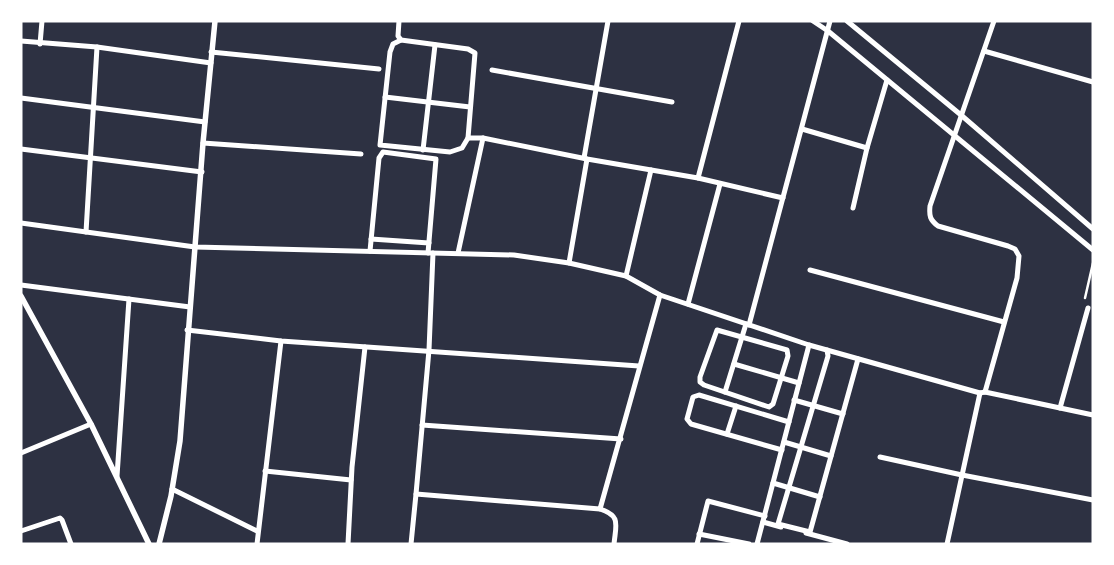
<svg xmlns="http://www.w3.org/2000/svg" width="1114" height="565" font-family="Rubik,sans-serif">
	<rect width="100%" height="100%" fill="#2d3142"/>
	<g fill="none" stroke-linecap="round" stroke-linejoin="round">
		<polyline stroke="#fff" stroke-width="2.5" points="1085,298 1093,263"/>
		<g stroke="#fff" stroke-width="5">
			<polyline points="399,21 398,36 401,40 468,49 475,53 468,138 483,138 587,159 698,178 783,198"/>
			<polyline points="813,21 828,31 1093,250"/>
			<polyline points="847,21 961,115 1093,229"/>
			<polyline points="401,40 393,44 390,52 380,145 450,152 462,148 468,138"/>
			<polyline points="21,41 97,47 211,63"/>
			<polyline points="40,44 42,21"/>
			<polyline points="984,51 1093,82"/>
			<polyline points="211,52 379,69"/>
			<polyline points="492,70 672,102"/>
			<polyline points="385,97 470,107"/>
			<polyline points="21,98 205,122"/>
			<polyline points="802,129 867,148"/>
			<polyline points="203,143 361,154"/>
			<polyline points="21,149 202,172"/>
			<polyline points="423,150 435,45"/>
			<polyline points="584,158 608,21"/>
			<polyline points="698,178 739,21"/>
			<polyline points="853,208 867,148 887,80"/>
			<polyline points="21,223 195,247 514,255 569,263 626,276 660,295 809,345 980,393 985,392 1093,415"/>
			<polyline points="86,232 97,47"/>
			<polyline points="371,239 429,243"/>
			<polyline points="370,251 379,158 383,152 436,159 428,253"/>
			<polyline points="458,253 483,138"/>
			<polyline points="569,263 587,159"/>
			<polyline points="810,270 1004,322"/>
			<polyline points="626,276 651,170"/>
			<polyline points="21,285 190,307"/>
			<polyline points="688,304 720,184"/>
			<polyline points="749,325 830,21"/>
			<polyline points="187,330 281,341 639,366"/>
			<polygon points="717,330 787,350 788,356 773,404 769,407 704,385 700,382 700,377"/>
			<polyline points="827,350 828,356 778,524 810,532 858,359"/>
			<polyline points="734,364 799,383"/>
			<polyline points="725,392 746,324"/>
			<path d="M985 392 1017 278 1019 256 1015 249 1008 246 938 226C930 220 929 216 930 206L994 21"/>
			<polyline points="794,400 843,414"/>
			<polyline points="1060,408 1088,308"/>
			<polyline points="422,425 621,439"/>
			<polyline points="727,434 736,406"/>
			<polyline points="784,442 831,456"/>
			<polyline points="782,450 691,424 687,419 693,397 699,395 789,422"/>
			<polyline points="21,453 91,424"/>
			<polyline points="880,457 962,475 1093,500"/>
			<polyline points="265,471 351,480"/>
			<polyline points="117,476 129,299"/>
			<polyline points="773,483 820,497"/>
			<polyline points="172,489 257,531"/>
			<polyline points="416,494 429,350 433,253"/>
			<path d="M600 509C621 516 616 524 614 544"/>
			<polyline points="763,522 781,527"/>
			<polyline points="21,531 60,518 62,520 71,544"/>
			<polyline points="806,533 847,544"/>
			<polyline points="699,534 749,544"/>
			<polyline points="257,544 281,341"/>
			<polyline points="348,544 352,467 365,347"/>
			<polyline points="411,544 416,494 600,509 660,295"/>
			<polyline points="697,544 708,501 765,516"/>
			<polyline points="757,544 809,345"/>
			<polyline points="947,544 980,393"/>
		</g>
		<g stroke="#fff" stroke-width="5.5">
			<polyline points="21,296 91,424 149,544"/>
			<polyline points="159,544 171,496 180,441 203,143 215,21"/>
		</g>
	</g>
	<rect width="1114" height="565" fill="none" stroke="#ffffff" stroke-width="45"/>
</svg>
